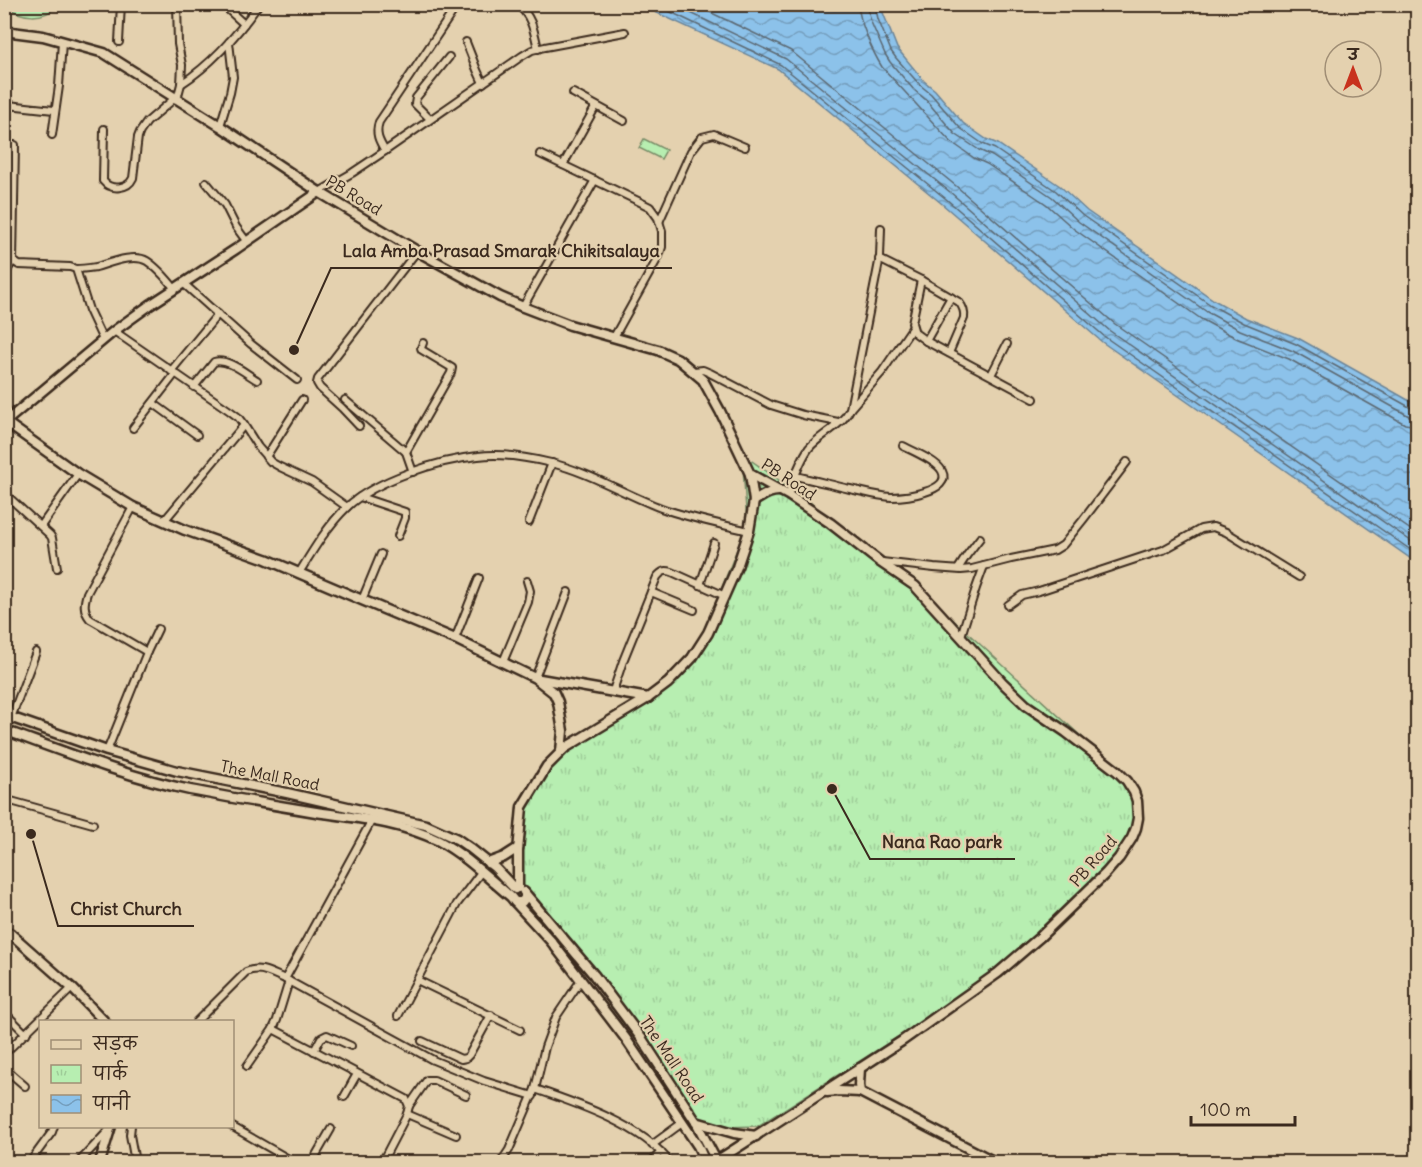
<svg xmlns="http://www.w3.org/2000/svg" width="1422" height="1167" font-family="Delius,'Playpen Sans Deva',sans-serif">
	<defs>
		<pattern id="park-tufts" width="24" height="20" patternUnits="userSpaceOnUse" patternTransform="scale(1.5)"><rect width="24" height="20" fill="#b7eeb1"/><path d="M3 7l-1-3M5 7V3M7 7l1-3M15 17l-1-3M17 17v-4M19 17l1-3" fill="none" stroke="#9ecc98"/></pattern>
		<pattern id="water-waves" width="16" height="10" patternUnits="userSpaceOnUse" patternTransform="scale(1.5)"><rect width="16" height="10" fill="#8cc2ea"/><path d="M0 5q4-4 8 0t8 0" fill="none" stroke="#749ebd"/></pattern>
	</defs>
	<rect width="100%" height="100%" fill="#e4d1af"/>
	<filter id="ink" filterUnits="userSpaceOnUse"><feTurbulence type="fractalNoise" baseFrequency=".0167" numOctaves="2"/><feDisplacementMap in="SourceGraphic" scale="12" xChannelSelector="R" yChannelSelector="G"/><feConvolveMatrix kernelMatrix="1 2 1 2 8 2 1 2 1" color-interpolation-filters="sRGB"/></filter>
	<g filter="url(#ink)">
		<polygon fill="url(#park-tufts)" stroke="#798c68" stroke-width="1.5" points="742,454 810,502 937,605 1129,780 1140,825 1094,889 1001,971 758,1126 724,1127 699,1118 522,888 519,848 527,799 550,763 670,682 699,645 747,524"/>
		<g fill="#b7eeb1" stroke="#798c68" stroke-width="1.5">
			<path d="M5 5H59C44 20 21 19 5 5Z"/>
			<polygon points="644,139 666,150 661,159 639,148"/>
		</g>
		<polygon fill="url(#water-waves)" stroke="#6c8598" stroke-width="1.5" points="640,5 880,5 897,48 924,81 935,90 963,123 986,139 998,144 1060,186 1087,211 1214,300 1246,318 1298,338 1417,405 1417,563 1102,342 941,203 778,69"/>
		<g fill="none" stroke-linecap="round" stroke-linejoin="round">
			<g stroke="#5b6770" stroke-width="1.5">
				<polyline points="654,4 781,65 945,198 1105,337 1418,555"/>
				<polyline points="672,4 786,59 950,192 1110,331 1418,546"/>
				<polyline points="693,4 791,51 956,186 1115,324 1418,535"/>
				<path d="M858 4C859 21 873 53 882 67L950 141 974 158 987 164 1046 204 1074 229 1201 319 1236 338 1289 359 1405 424 1418 426"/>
				<polyline points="867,4 871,22 885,54 890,62 914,90 926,100 955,134 979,150 992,156 1052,197 1079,222 1207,312 1240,330 1293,351 1409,416 1418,417"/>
				<polyline points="875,4 878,19 891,51 896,58 920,85 931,94 960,128 983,144 995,149 1056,191 1083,216 1211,305 1244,323 1296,344 1413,409 1418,410"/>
			</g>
			<g stroke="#3b2a1e" stroke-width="10">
				<g id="street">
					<polyline points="177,4 178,44 182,65 181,84 177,99"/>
					<polyline points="222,4 244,24"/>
					<path d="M517 4C532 16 534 31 538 49"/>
					<polyline points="119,42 121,4"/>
					<polyline points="466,42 477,70 483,83"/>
					<path d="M181 84C212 64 238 34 259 4"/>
					<polyline points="573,93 624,121"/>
					<polyline points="4,103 8,105 54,110"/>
					<polyline points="430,119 415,104 416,98 449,57"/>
					<polyline points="220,126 230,93 233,77 229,42"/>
					<path d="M104 129 103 181C111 191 128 189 133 178L138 137 140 132 147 122 175 98"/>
					<polyline points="52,135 59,86 62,42"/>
					<path d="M385 151C379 141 375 134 379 122L458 4"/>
					<polyline points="540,154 638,201 650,207 658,218 662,231 662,247 659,256 614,337"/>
					<polyline points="563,165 596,106"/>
					<polyline points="206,182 225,205 236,227 247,242"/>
					<polyline points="319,192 352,173 385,151 522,56 532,50 545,47 625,32"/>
					<polyline points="659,222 691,151 702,137 714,134 745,147"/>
					<path d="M879 259 921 280 959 302C963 307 965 311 964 318L949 353"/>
					<polyline points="13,261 19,265 70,267 76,269 89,310 103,340"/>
					<path d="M76 269C83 269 89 268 96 267 110 263 134 253 147 261 158 268 167 279 175 289"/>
					<polyline points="4,275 13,261 15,145"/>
					<polyline points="921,280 912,323 915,333 926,341 1034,399"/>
					<polyline points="183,283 251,344 297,380"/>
					<polyline points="523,307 595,180"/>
					<polyline points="114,331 230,411 238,417 244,425 164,521"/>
					<polyline points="926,341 951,297"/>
					<polyline points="171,371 218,314"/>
					<polyline points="694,371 703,370 710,373 771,405 803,415 838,422"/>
					<polyline points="991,375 1007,344"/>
					<path d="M194 387 214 362C228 358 245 373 257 380"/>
					<polyline points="345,400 406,452"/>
					<polyline points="153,403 197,435"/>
					<polyline points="850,409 882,372 912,328"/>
					<polyline points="244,425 258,447 271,462 280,467 312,482 347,507"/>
					<polyline points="359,426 342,408 320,388 317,383 318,379 417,251"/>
					<polyline points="133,428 175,374"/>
					<polyline points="266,457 302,400"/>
					<polyline points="413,472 406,452 451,373 452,368 422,350 421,348 423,343"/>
					<path d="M795 476C814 480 832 485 850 489 864 492 877 496 891 497 903 497 953 492 942 471 937 461 913 451 903 446"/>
					<polyline points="4,493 50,535 52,538 57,568"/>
					<path d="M788 495C794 479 799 462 809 448 821 434 842 426 850 409L880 257 881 228"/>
					<polyline points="360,497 405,512 405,518 398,536"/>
					<path d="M133 507 87 593C84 603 83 610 90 619L147 652"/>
					<polyline points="529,522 552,463"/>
					<polyline points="41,526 78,474"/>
					<polyline points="882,562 934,568 961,570 972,569 1011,559 1055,550 1063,545 1083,520 1127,462"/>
					<polyline points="958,569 967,555 980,538"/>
					<path d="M299 573C313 550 328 525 347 507 376 480 439 460 478 456 502 453 527 457 551 463 589 472 624 494 661 508 689 518 720 524 749 531"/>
					<polyline points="700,585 714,543"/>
					<polyline points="651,592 694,610"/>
					<polyline points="362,600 381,554"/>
					<polyline points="1008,605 1022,595 1039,591 1163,550 1201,529 1213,527 1226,532 1299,577"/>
					<polyline points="961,636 976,588 984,566"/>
					<polyline points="455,639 479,578"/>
					<polyline points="503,662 528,602 530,591 527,581"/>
					<polyline points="535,678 568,592"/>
					<path d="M613 691 623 661 657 577C662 571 665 570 672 572L725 596"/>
					<polyline points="11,718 36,652"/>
					<polyline points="107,751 147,652 158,629"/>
					<polyline points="4,799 93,824"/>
					<polyline points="285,979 373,818"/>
					<polyline points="417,980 520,1030"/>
					<polyline points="4,1012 26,1034"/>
					<polyline points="398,1016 457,904 481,872"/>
					<path d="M196 1022 246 972C260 965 272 974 285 979L433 1060 484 1081 533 1096"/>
					<polyline points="273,1029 406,1099 409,1106 407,1114 382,1162"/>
					<polyline points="422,1041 461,1059 466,1058 469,1055 491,1015"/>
					<polyline points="314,1051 321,1038 327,1035 351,1046"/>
					<polyline points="4,1054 72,988"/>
					<polyline points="247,1066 273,1029 277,1020 289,981"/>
					<polyline points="4,1068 25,1086"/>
					<path d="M535 1089C576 1103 644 1126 669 1162"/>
					<polyline points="344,1097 357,1074"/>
					<polyline points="409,1106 427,1080 434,1080 466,1095"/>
					<polyline points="407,1114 456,1135"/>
					<polyline points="131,1126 130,1135 135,1162"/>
					<polyline points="231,1126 294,1162"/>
					<polyline points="652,1145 682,1123"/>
					<polyline points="4,1159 10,1162"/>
					<polyline points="30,1162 52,1132 54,1126"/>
					<polyline points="79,1162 109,1130"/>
					<polyline points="318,1162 316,1155 331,1129"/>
					<polyline points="501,1162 509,1150 535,1089 545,1047 556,1017 581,980"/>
					<polyline points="651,1162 661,1152"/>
				</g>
			</g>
			<g stroke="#3b2a1e" stroke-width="13">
				<g id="secondary">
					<polyline points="4,31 43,36 104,53 220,126 319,192 417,251 500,297 523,307 570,325 658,350 678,359 703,380 720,411 750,474 788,495 830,523 880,562 915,586 1003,683 1026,705 1066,732 1117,771 1127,781 1134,792 1137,801 1138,818 1136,828 1132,838 1119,858 1106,873 1040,937 998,973 902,1041 715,1162"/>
					<polyline points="4,421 78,474 133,507 185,530 266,559 362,600 455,639 535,678 554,693 558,702 563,731 561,751"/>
					<polyline points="4,423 114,331 150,305 236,249 319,192"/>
					<path d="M754 501C763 496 770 490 781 491"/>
					<polyline points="540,679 648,698"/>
					<polyline points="4,715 107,751 177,771 287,793 426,825 457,839 470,848 495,868 515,889"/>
					<path d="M4 730C65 752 128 777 190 790 232 798 274 805 316 812 357 818 401 822 439 841 465 855 488 878 511 897L515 902H522L525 898V894"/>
					<polyline points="488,863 504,857 518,848"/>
					<polyline points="518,888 518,851 522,807 547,766 565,748 648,698 668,683 692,658 708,633 737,567 749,531 754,501 750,474"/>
					<polyline points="524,892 594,975 642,1039 696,1122 717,1162"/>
					<polyline points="515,902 551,941 626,1039 698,1146 705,1162"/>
					<polyline points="4,930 11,934 72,988 105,1022"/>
					<polyline points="827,1092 839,1091 860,1092 995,1162"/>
					<polyline points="860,1092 859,1085 860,1068"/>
					<polyline points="696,1122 734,1133 756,1136"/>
					<polyline points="100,1162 111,1126"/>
				</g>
			</g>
			<use href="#street" stroke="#e4d1af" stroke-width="6"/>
			<use href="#secondary" stroke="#e4d1af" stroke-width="8"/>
		</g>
	</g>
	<g text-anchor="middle" stroke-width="4.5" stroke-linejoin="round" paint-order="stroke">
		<g font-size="16" fill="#3b2a1e" stroke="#e4d1af">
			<text transform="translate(354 195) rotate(31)" y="6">PB Road</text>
			<text transform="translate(789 479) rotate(33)" y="6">PB Road</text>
			<text transform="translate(270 775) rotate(11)" y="6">The Mall Road</text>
			<text transform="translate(1093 861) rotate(-49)" y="6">PB Road</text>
			<text transform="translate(672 1059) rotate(56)" y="6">The Mall Road</text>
		</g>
	</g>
	<path fill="none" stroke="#3b2a1e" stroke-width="2" d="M294 350L331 268H672M832 789L870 859H1015M31 834L58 926H194"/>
	<g fill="#3b2a1e" stroke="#e4d1af" stroke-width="2">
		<circle cx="294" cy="350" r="6"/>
		<circle cx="832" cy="789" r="6"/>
		<circle cx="31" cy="834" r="6"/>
	</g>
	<g font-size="18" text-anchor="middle" font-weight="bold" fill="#3b2a1e" stroke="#e4d1af" stroke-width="4.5" stroke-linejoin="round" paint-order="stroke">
		<text x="501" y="257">Lala Amba Prasad Smarak Chikitsalaya</text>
		<text x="942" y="848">Nana Rao park</text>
		<text x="126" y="915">Christ Church</text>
	</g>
	<rect width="1422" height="1167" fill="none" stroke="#e4d1af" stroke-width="24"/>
	<rect x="12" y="12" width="1398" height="1143" fill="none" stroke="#3b2a1e" stroke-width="2" filter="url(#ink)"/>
	<rect x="39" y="1020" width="195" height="108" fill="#e4d1af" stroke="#a08e75" stroke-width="1.5"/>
	<rect x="51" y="1040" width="30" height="9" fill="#e4d1af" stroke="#a08e75" stroke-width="1.5"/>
	<text x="93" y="1050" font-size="18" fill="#3b2a1e">सड़क</text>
	<rect x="51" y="1065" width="30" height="18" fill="url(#park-tufts)" stroke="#a08e75" stroke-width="1.5"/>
	<text x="93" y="1080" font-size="18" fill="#3b2a1e">पार्क</text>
	<rect x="51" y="1095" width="30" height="18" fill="url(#water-waves)" stroke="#a08e75" stroke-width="1.5"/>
	<text x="93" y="1110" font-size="18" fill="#3b2a1e">पानी</text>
	<g transform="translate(1353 69)"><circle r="28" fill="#e4d1af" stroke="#a08e75" stroke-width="1.5"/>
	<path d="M0-4.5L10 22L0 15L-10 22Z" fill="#c8321e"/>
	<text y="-9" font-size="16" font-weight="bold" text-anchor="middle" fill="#3b2a1e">उ</text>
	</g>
	<path d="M1191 1116v9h104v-9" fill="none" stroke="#3b2a1e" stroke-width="3"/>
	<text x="1200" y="1116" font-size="18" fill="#3b2a1e" stroke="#e4d1af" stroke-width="4.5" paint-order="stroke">100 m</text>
</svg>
